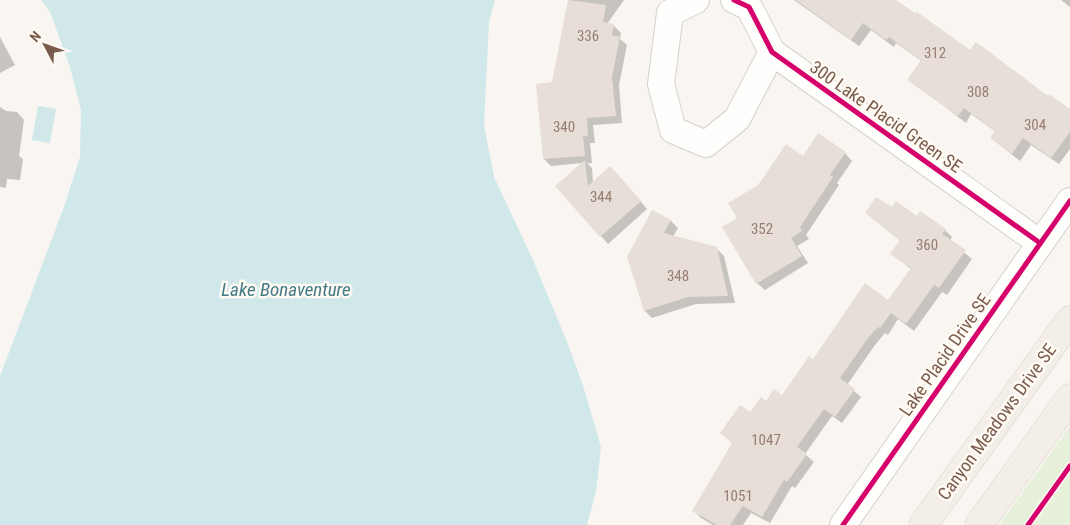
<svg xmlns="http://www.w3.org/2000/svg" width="1070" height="525" font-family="'Roboto Condensed',sans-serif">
	<rect width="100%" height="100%" fill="#f9f5f0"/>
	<polygon fill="#e7f0db" points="1070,426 1070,525 999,525"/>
	<g fill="#d0e8ea">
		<polygon points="41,0 495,0 489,22 484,125 494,177 533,260 568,344 584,389 601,447 596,491 587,525 0,525 0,376 64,207 80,157 81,110 70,67 50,12"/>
		<polygon points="38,106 56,109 50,143 32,140"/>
	</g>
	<g fill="#0003">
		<polygon points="569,0 624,0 607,24 614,26 621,33 620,39 627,45 619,85 622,123 593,125 595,143 590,143 592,163 587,163 592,168 593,183 618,175 647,209 608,244 557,186 583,163 551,166 544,159 553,84"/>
		<polygon points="794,0 895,0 971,51 1070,110 1070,149 1059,164 1031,145 1020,161 991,138 996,132 971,114 966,123 909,79 922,61 896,43 894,47 871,30 859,46"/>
		<polygon points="1061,0 1070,0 1070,7"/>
		<polygon points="0,37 15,65 0,73"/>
		<polygon points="0,107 6,111 17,112 24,120 19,156 23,159 20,180 7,179 6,188 0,187"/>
		<polygon points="845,153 852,161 837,183 839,185 806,235 809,239 797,246 808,263 765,290 757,283 739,219 803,157"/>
		<polygon points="892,209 945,230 952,237 950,241 972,259 947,295 942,292 914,331 898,319 888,335 885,333 875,345 847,385 861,397 842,423 832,416 805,454 814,462 795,488 792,486 770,523 751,513 743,525 713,525 701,518 694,511 733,444 721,433 766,402 782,397 814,361 889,301 912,270 892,254 901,241 866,213"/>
		<polygon points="652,211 671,221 678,228 673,237 717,249 724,256 735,303 696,304 652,318 645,311"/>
	</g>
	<g fill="#e6ded7">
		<polygon points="568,0 606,5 603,22 614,24 612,35 620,37 612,77 616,116 587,118 588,136 583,136 585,156 543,159 536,84 552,82"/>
		<polygon points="796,0 896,0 915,14 917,12 970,50 976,42 1048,96 1049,94 1070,109 1070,132 1051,158 1023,138 1012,154 990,138 995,131 964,108 958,116 907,80 921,60 889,37 886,40 863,23 851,40"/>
		<polygon points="818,133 846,152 830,175 833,177 800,227 802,231 791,238 802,256 756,284 722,227 737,218 728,203 758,185 786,144 803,156"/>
		<polygon points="585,160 588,186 610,166 641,201 600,237 555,186"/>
		<polygon points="876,197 892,207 896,201 917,216 920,211 946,229 942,234 966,250 939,288 934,285 906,324 891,313 880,328 878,327 868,338 840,378 855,389 835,417 824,409 797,447 807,454 787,482 784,480 762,517 743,506 730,525 717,525 692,511 732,443 720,433 740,405 750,412 761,397 766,401 774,389 782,395 809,356 813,359 865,283 888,300 911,268 890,254 900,240 865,213"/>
		<polygon points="652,210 671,220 664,233 717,247 728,296 688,297 644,311 627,257"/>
	</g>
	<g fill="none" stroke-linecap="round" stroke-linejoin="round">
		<g stroke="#d7d1cb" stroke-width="28">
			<g id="minor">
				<polyline points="696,0 670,13 661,84 673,130 706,144 737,119 772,52"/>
				<polyline points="734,0 749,7 772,52 1040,243"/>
				<polyline points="843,525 1070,201"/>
			</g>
		</g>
		<g stroke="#dad1cc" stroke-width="29">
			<g id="major">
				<polyline points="923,525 1070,320"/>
				<polyline points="979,525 1070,398"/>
			</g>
		</g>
		<use href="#minor" stroke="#fefefd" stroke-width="26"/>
		<use href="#major" stroke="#f3eee8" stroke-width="28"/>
		<g stroke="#fffaf3" stroke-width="8">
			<g id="cycleway">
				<polyline points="734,0 749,7 772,52 1040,243"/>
				<polyline points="843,525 1070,201"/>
				<polyline points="1028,525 1070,466"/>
			</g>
		</g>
		<use href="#cycleway" stroke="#d6006c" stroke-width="5"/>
	</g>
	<g text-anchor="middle" stroke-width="5" stroke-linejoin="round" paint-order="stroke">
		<g font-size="15" fill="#977e72">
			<text x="588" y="41">336</text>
			<text x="935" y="58">312</text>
			<text x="978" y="97">308</text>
			<text x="1035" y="130">304</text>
			<text x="564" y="132">340</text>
			<text x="601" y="202">344</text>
			<text x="762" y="234">352</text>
			<text x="927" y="250">360</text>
			<text x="678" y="281">348</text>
			<text x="766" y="445">1047</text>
			<text x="738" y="501">1051</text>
		</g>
		<g font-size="18" fill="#7a5c4d" stroke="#fffaf3">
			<text transform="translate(886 117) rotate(35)" y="6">300 Lake Placid Green SE</text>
			<text transform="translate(945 355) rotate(-55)" y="6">Lake Placid Drive SE</text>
			<text transform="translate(997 422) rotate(-54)" y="6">Canyon Meadows Drive SE</text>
		</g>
		<g font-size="19" font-style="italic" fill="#437c86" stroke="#fffaf3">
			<text x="286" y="296">Lake Bonaventure</text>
		</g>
	</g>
	<g transform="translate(45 45) rotate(311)" stroke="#fffaf3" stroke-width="4" paint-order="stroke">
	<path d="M0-4L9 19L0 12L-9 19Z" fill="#7a5c4d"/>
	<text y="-8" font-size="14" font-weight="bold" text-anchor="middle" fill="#7a5c4d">N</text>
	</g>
</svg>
